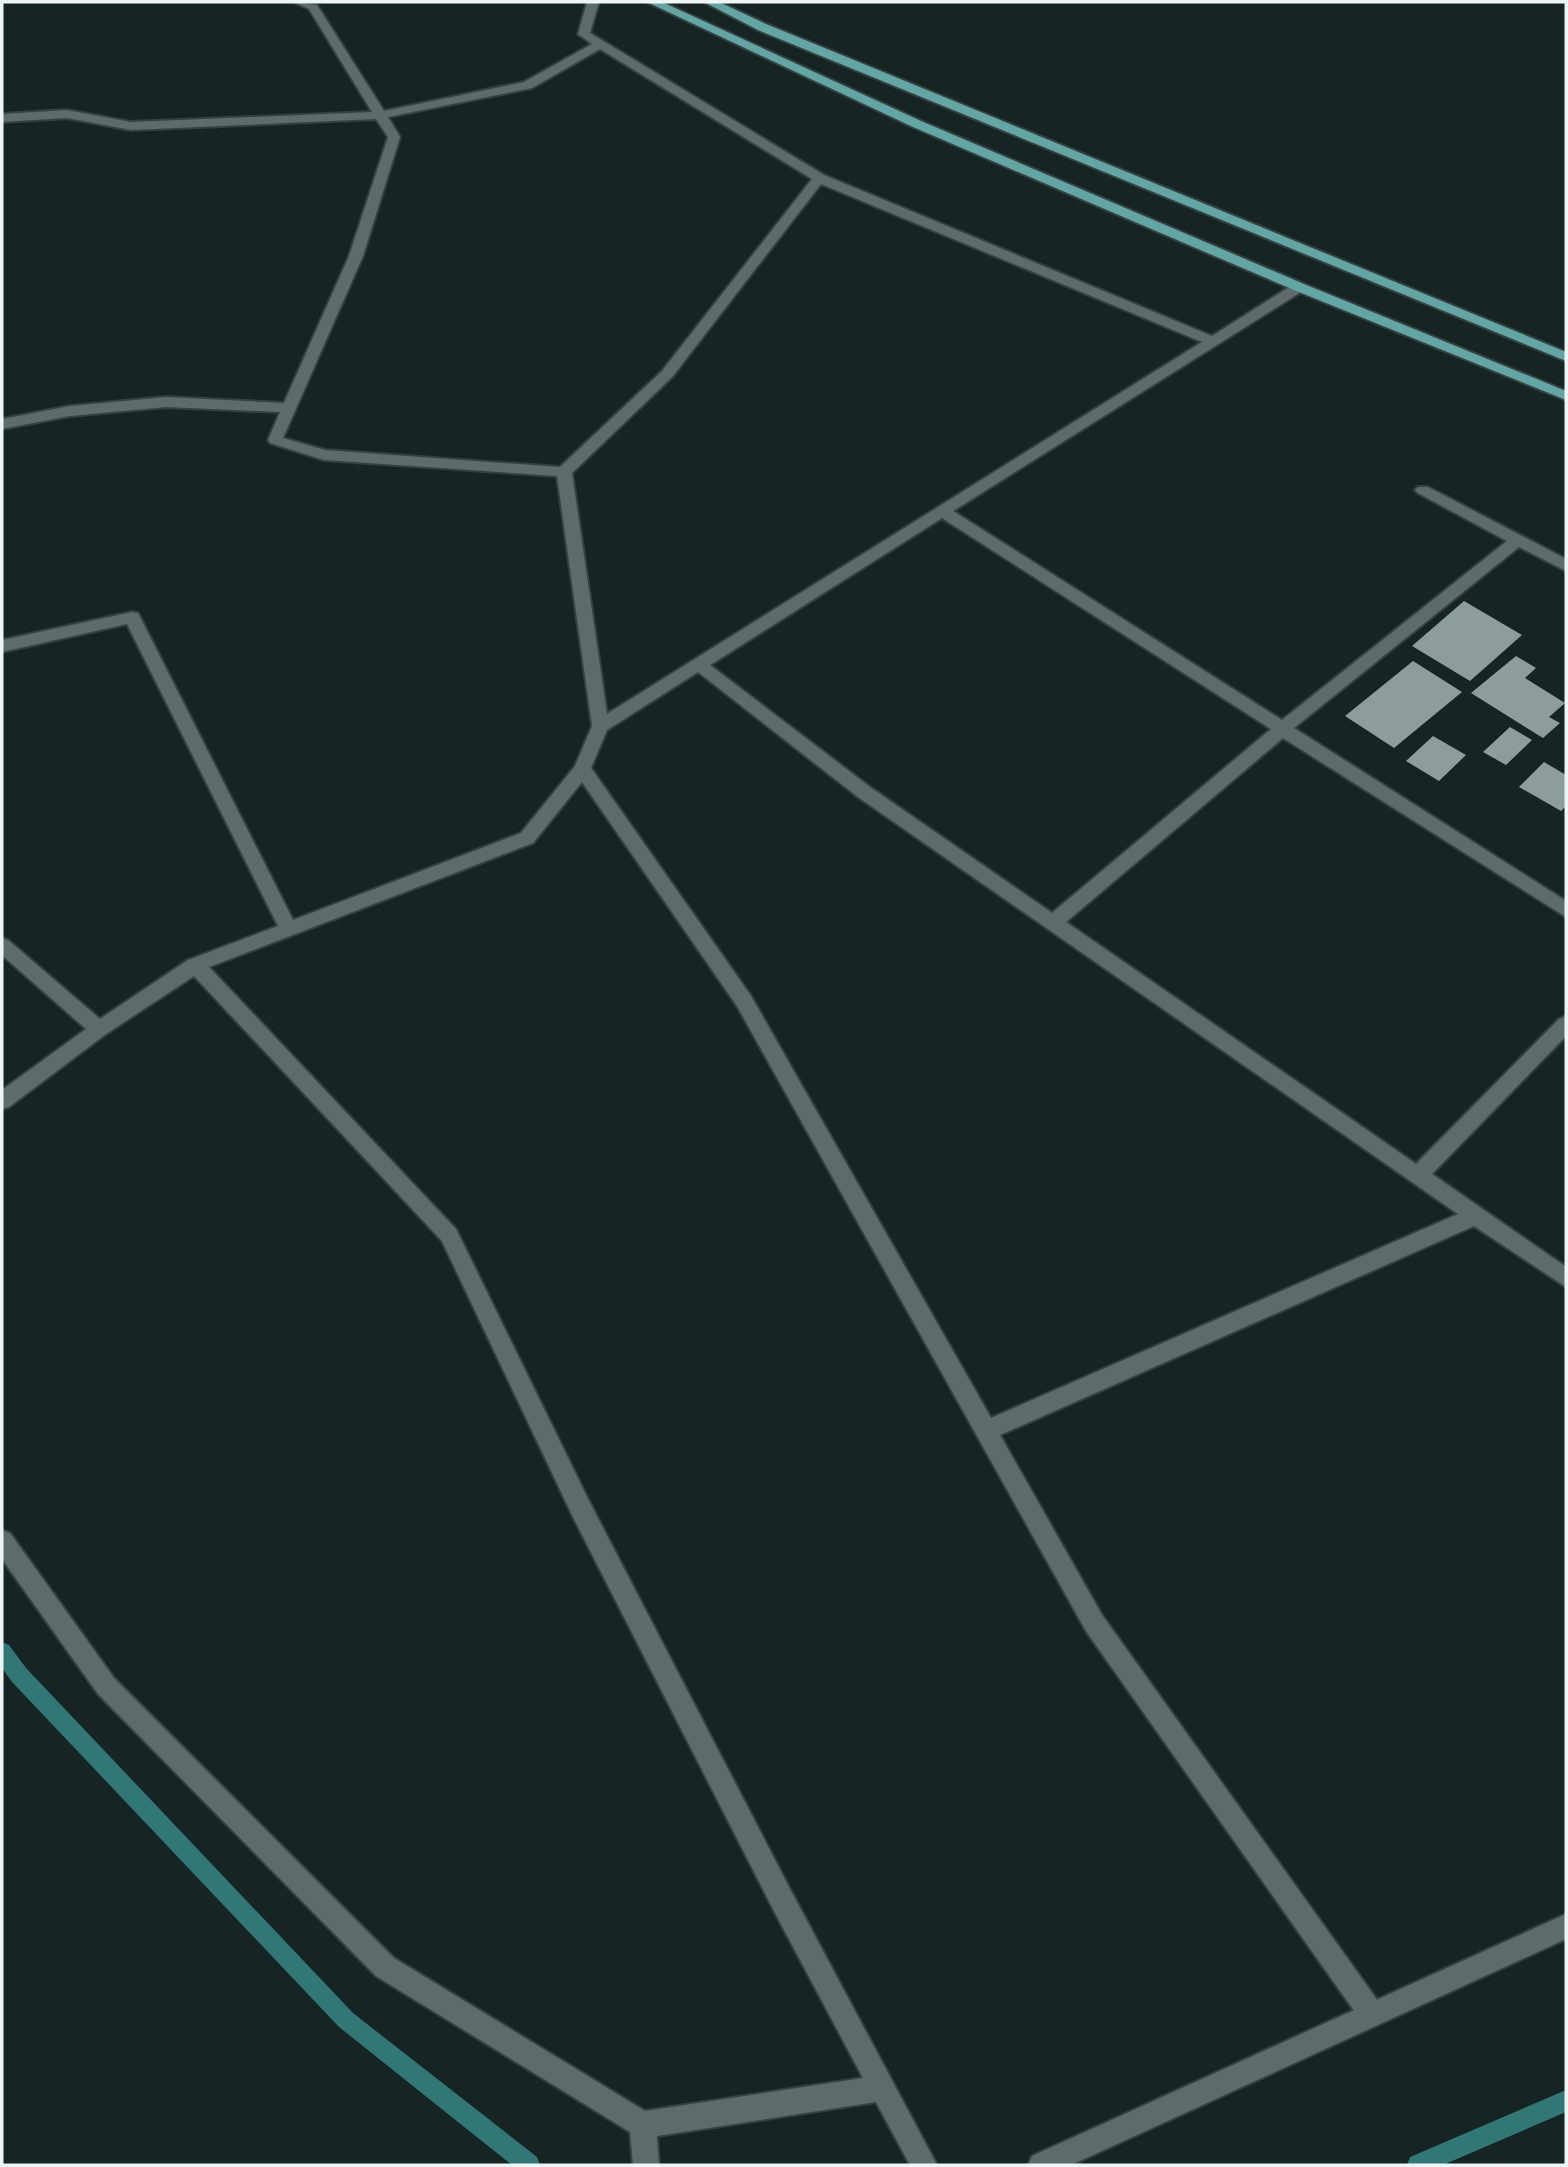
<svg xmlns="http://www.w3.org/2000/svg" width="1568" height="2167" font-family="'Nunito Sans',sans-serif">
	<rect width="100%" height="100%" fill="#162423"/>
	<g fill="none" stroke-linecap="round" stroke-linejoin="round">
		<g fill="#307775" fill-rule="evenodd">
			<polygon points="2,1642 9,1645 26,1668 353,2013 537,2157 540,2165 512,2165 339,2027 12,1682 2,1668"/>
			<polygon points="1566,2090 1566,2112 1443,2165 1407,2165 1410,2157"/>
		</g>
	</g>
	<g fill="#8c9d9c">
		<polygon points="1464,601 1522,635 1470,681 1412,646"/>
		<polygon points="1516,656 1536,668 1525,678 1565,703 1549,717 1560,723 1543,738 1471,693"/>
		<polygon points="1413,661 1462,692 1394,748 1345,716"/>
		<polygon points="1510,727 1532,740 1506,765 1483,752"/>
		<polygon points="1433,736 1466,755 1439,781 1406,761"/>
		<polygon points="1544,762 1566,775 1566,806 1561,811 1519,787"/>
	</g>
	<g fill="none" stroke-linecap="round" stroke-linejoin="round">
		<g stroke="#36403f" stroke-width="4">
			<path id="minor" d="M294 2 317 5 384 111 524 82 592 44 578 34 587 2H599L590 33 824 175 1212 336 1294 284H1304V290L953 511 1282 720 1507 541 1418 493 1415 490 1418 487H1428L1566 559V571L1519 547 1294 728 1566 901V917L1283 738 1066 922 1416 1164 1559 1019 1566 1016V1036L1432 1174 1566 1267V1287L1474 1226 1000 1435 1102 1615 1380 2004 1384 2013 1380 2022 1371 2026 1362 2022 1086 1631 737 1006 582 782 533 843 209 967 456 1229 589 1501 791 1891 937 2165H910L876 2102 657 2136 659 2165H633L630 2132 376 1976 98 1694 2 1559V1530L10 1533 114 1678 394 1958 645 2111 863 2078 773 1909 573 1517 442 1241 194 976 106 1034 9 1107 2 1109V1090L86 1029 2 955V938L8 940 100 1019 188 960 278 926 127 624 2 652V640L132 612 138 613 293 920 521 833 575 766 592 726 557 476 324 460 270 443 268 440 280 412 166 407 70 416 2 429V419L70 406 166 397 284 403 349 256 388 137 376 119 131 130 67 118 2 122V114L67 110 131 122 372 112 309 9ZM600 49 812 179 662 371 560 467 325 450 283 438 363 256 400 137 388 117 532 88ZM821 184 1202 342 607 714 572 473 672 377ZM942 518 1271 729 1052 913 870 787 710 665ZM698 672 858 797 1458 1214 991 1418 751 996 591 768 607 730Z"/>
		</g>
		<g stroke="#36403f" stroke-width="4">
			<polygon id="secondary" points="1566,1914 1566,1939 1071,2165 1028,2165 1032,2156"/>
		</g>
		<g stroke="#36403f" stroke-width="4">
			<g id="primary">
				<polygon points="647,2 662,2 921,121 1304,284 1566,391 1566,400 1294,290 913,127"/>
				<polygon points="704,2 719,2 766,24 1566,352 1566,361 758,30"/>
			</g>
		</g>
		<use href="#minor" fill="#5d6c6b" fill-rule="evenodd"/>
		<use href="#secondary" fill="#5d6c6b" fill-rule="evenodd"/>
		<use href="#primary" fill="#61a6a4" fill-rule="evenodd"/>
	</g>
	<rect width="1568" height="2167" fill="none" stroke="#edf6f5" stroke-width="7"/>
</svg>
